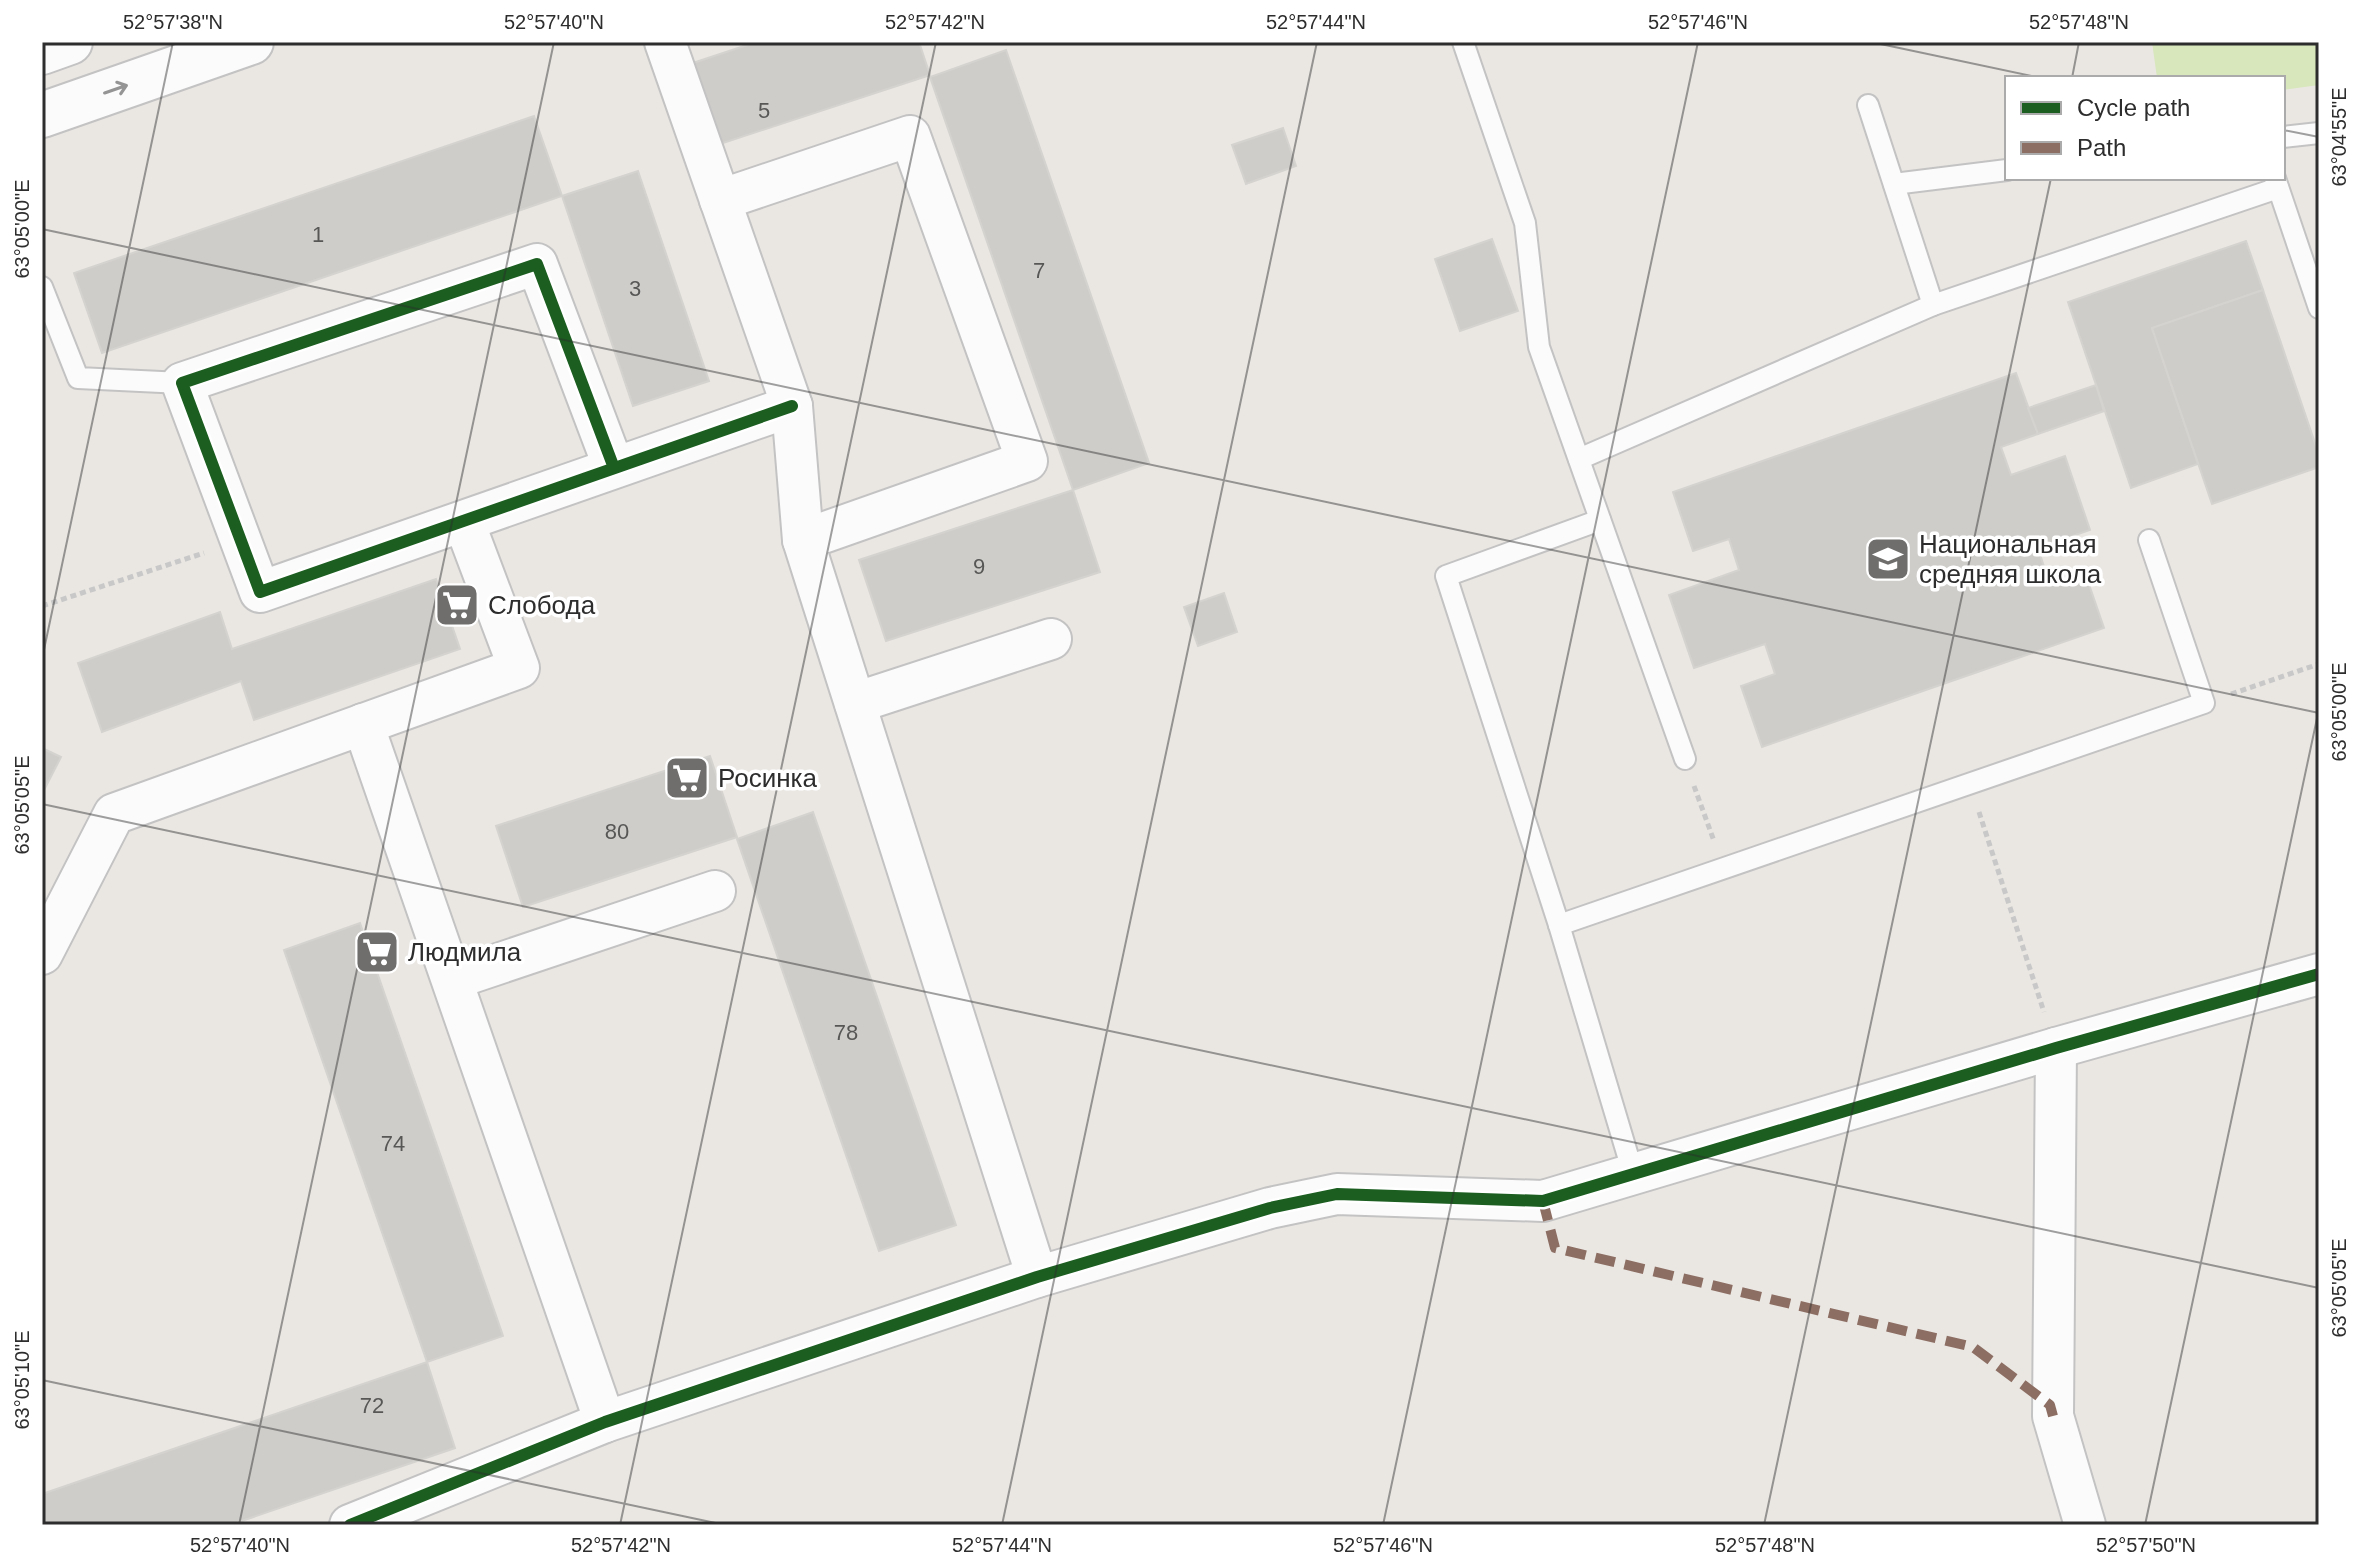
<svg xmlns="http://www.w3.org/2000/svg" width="2361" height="1567" font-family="Helvetica,sans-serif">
	<rect width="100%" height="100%" fill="#eae7e3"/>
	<polygon fill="#d8e7bc" points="2152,42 2319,42 2319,85 2283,90 2283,78 2157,78"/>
	<g fill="#cfcdca" stroke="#d5d3cf" stroke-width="2">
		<polygon points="756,42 919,42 930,75 717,145 690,64"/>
		<polygon points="1006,50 1149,463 1073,490 930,77"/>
		<polygon points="534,116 562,196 102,353 74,273"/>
		<polygon points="1283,128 1296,166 1246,184 1232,145"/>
		<polygon points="638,171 709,381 633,406 562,196"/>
		<polygon points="1492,239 1518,311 1460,331 1435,259"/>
		<polygon points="2246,241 2263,290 2152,328 2198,464 2131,488 2068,302"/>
		<polygon points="2263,290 2319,455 2319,467 2212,504 2152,328"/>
		<polygon points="2016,373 2038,434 2001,447 2011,475 2065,456 2090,530 2038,548 2048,579 2083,567 2104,628 1762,747 1741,686 1775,674 1765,644 1694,668 1669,595 1739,570 1729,539 1693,551 1673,492"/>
		<polygon points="2096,385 2104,411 2038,434 2028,408"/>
		<polygon points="1073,490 1100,572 886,641 859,560"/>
		<polygon points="436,579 460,649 254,720 241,681 102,732 78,663 220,612 232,649"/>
		<polygon points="1224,593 1237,632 1198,646 1184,607"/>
		<polygon points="42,748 61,757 42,794"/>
		<polygon points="710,756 737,837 523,907 496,826"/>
		<polygon points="813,812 956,1225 879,1251 737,839"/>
		<polygon points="360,923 503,1336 427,1362 284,950"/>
		<polygon points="427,1362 455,1448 230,1525 42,1525 42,1494"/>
	</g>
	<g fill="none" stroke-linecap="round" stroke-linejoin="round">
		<g stroke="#c4c3c3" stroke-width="24">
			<g id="lane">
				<polyline points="1463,42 1525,223 1539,347 1685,759"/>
				<polyline points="1868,105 1933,305"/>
				<polyline points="2283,137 2319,133"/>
				<polyline points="2275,178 2319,308"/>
				<polyline points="1894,184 2007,170"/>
				<polyline points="42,287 78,378 182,383"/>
				<polyline points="1579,459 1933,305 2278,188"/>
				<polyline points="1600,520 1446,576 1559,925 1633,1173"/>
				<polyline points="1559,925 2204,703 2149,540"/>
			</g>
		</g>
		<g stroke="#c4c3c3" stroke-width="44">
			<g id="street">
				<polyline points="665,42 792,406 803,540 1037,1277"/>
				<polyline points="720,200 910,136 1027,461 803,540"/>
				<polyline points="614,468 537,264 182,383 260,592 792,406"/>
				<polyline points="855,703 1051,639"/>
				<polyline points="363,724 605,1422"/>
				<polyline points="42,954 114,814 519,668 464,522"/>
				<polyline points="453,979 715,891"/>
				<polyline points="2056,1048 2053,1416 2085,1525"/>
				<polyline points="350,1525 605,1422 1037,1277 1270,1208 1337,1194 1543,1201 2056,1048 2319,974"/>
			</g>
		</g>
		<g stroke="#c4c3c3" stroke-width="48">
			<g id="secondary">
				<polyline points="42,52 70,42"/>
				<polyline points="42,115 251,42"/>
			</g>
		</g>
		<g stroke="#c8c8c8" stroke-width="5" stroke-dasharray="6 4" stroke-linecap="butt">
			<polyline points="42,606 204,553"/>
			<polyline points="2231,694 2319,664"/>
			<polyline points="1694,786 1714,841"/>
			<polyline points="1979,812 2044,1012"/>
		</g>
		<use href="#lane" stroke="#fcfbfb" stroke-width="20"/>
		<use href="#street" stroke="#fcfbfb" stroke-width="40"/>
		<use href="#secondary" stroke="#fcfbfb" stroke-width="44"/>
		<polyline stroke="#8d6e63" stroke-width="10" stroke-dasharray="20 10" stroke-linecap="butt" points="1543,1201 1555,1248 1973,1347 2050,1405 2053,1416"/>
		<g stroke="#fff" stroke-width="17">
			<g id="cycleway">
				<polyline points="614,468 537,264 182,383 260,592 792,406"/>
				<polyline points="350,1525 605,1422 1037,1277 1270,1208 1337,1194 1543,1201 2056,1048 2319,974"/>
			</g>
		</g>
		<use href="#cycleway" stroke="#1b5e20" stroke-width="12"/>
	</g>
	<defs><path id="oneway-shaft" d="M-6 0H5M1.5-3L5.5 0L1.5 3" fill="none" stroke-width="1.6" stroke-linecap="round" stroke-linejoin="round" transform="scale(2)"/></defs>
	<use stroke="#949494" href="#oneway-shaft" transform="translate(116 89) rotate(-19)"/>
	<path fill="none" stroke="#2d2d2d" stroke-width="2" stroke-opacity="0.45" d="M1871 42 2041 78M2072 78 2079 42M2283 130 2319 137M42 229 2319 713M42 659 173 42M42 804 2319 1288M42 1380 725 1525M239 1525 554 42M620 1525 936 42M1002 1525 1317 42M1383 1525 1698 42M1764 1525 2051 178M2145 1525 2319 709"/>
	<defs>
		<g id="school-square" transform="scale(2.3)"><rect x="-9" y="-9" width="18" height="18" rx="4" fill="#6f6e6d" stroke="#fff"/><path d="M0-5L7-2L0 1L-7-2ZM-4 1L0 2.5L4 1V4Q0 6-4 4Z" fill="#fff"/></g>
		<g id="supermarket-square" transform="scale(2.3)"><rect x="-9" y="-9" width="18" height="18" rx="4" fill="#6f6e6d" stroke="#fff"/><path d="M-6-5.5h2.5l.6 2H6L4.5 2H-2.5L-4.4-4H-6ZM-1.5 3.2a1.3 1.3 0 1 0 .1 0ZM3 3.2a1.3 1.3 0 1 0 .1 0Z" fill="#fff"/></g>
	</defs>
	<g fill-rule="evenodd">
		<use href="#school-square" x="1888" y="559"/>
		<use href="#supermarket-square" x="457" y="605"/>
		<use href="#supermarket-square" x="687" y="778"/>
		<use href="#supermarket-square" x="377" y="952"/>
	</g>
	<g text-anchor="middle" stroke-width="7" stroke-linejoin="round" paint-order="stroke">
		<g font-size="22" fill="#575756">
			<text x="764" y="118">5</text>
			<text x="318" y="242">1</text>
			<text x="1039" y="278">7</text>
			<text x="635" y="296">3</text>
			<text x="979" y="574">9</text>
			<text x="617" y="839">80</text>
			<text x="846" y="1040">78</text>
			<text x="393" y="1151">74</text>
			<text x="372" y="1413">72</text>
		</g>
		<g font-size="26" fill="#2d2d2d" stroke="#fff" text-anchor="start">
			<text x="1919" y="553">Национальная<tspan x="1919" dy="30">средняя школа</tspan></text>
			<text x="488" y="614">Слобода</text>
			<text x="718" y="787">Росинка</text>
			<text x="408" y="961">Людмила</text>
		</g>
	</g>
	<rect width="2361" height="1567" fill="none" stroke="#ffffff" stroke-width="88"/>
	<rect x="2005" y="76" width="280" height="104" fill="#ffffff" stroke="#ababab" stroke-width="2"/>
	<rect x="2021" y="102" width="40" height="12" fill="#1b5e20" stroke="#ababab" stroke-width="2"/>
	<text x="2077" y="116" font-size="24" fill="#2d2d2d">Cycle path</text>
	<rect x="2021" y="142" width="40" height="12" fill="#8d6e63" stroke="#ababab" stroke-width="2"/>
	<text x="2077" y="156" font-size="24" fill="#2d2d2d">Path</text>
	<rect x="44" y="44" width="2273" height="1479" fill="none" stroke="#2d2d2d" stroke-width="3"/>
	<g font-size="20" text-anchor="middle" fill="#2d2d2d">
		<text x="173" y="29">52°57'38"N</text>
		<text x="554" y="29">52°57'40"N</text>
		<text x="935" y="29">52°57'42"N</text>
		<text x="1316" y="29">52°57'44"N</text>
		<text x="1698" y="29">52°57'46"N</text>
		<text x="2079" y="29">52°57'48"N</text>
		<text transform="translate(2339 137) rotate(-90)" y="7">63°04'55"E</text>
		<text transform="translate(22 229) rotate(-90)" y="7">63°05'00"E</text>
		<text transform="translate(2339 712) rotate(-90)" y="7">63°05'00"E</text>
		<text transform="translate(22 805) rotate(-90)" y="7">63°05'05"E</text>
		<text transform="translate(2339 1288) rotate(-90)" y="7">63°05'05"E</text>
		<text transform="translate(22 1380) rotate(-90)" y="7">63°05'10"E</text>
		<text x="240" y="1552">52°57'40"N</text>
		<text x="621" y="1552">52°57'42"N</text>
		<text x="1002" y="1552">52°57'44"N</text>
		<text x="1383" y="1552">52°57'46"N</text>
		<text x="1765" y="1552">52°57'48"N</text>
		<text x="2146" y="1552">52°57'50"N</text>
	</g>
</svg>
